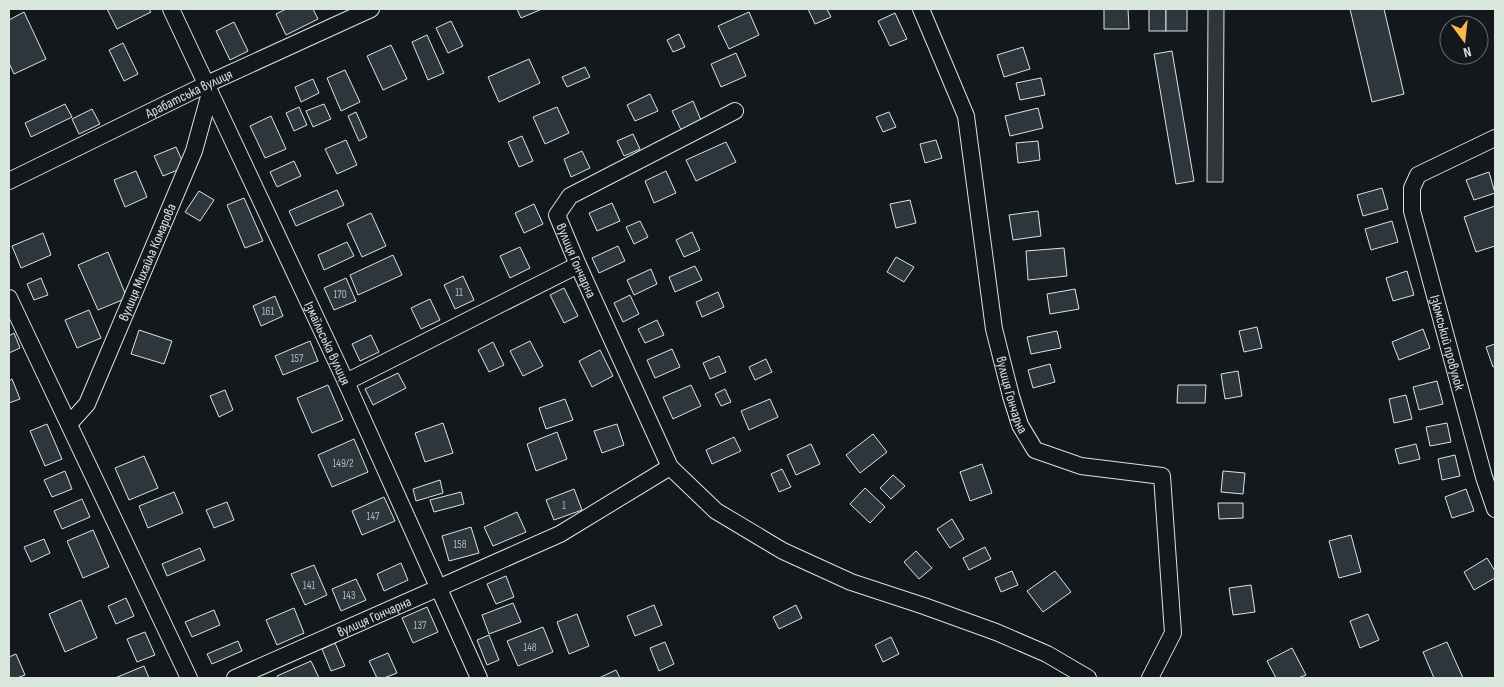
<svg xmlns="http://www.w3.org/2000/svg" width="1504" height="687" font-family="'Sofia Sans Condensed',sans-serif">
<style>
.building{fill:#2c363c;stroke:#d8e6dc}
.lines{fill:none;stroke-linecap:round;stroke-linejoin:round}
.street-casing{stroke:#d8e6dc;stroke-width:18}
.street{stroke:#14181c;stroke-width:16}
.labels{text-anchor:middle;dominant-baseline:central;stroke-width:4;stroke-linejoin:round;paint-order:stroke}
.number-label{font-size:11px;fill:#adbab4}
.street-label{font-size:14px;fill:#d8e6dc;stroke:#14181c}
</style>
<rect width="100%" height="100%" fill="#14181c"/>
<!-- building -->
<g class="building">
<polygon points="107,9 149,9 151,12 117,29"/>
<polygon points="286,9 313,9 318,19 286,35 276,14"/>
<polygon points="517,9 542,9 521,18"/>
<polygon points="808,9 827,9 831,17 815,24"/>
<polygon points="1104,9 1128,9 1129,29 1104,29"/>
<rect x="1149" y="9" width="17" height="22"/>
<rect x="1166" y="9" width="21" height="22"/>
<polygon points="1208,9 1224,9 1223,182 1207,182"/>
<polygon points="1350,9 1384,9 1404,94 1372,102"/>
<polygon points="24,12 46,59 14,74 9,63 9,20"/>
<polygon points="749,12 759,35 729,49 718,26"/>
<polygon points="895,13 907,39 890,46 878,21"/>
<polygon points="451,21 463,46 448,53 436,28"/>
<polygon points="234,22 248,51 230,60 216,31"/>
<polygon points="679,34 685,47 673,52 667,40"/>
<polygon points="427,35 444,73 428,80 412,42"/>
<polygon points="123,43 138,74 124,81 109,50"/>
<polygon points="391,45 407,79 383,90 367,56"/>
<polygon points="1023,47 1030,69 1004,77 997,55"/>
<polygon points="1172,51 1194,181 1176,184 1154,54"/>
<polygon points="736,53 746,76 721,87 711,64"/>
<polygon points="529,59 540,83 499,102 488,77"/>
<polygon points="585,67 590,77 567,87 562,77"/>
<polygon points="345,70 360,102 341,111 327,78"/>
<polygon points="1041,78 1045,95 1020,100 1016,83"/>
<polygon points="313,79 319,93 301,102 295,87"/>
<polygon points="650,94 658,111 635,121 627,105"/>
<polygon points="693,101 703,125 683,134 672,111"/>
<polygon points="65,104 72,117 31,137 25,123"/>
<polygon points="324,104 331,119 313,127 306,111"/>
<polygon points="299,107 307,125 294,131 286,113"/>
<polygon points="557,107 569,133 545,144 533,117"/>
<polygon points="1038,108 1043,128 1010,136 1005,116"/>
<polygon points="92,109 100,124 79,134 72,119"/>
<polygon points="356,112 367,137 359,141 348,116"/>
<polygon points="889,112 896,127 883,132 876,117"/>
<polygon points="271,116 286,149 265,158 250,126"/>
<polygon points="633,134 640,149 624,156 617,141"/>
<polygon points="522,136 533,161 519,167 508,142"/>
<polygon points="346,140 357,165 337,174 325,149"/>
<polygon points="936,140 942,158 925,163 920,144"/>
<polygon points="1038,141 1040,160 1018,163 1016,143"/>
<polygon points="726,142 736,162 696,181 686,160"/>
<polygon points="176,147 185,167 163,176 154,156"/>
<polygon points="582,151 590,168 571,177 564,159"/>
<polygon points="294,161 301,176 277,187 270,172"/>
<polygon points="136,171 147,197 125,207 114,180"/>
<polygon points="666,171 676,193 654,203 645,181"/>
<polygon points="1489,172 1495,193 1474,200 1466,180"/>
<polygon points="1382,188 1388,209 1363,216 1357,195"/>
<polygon points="337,190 344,205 296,226 289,211"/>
<polygon points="199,191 214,200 200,221 185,212"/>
<polygon points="244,198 263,241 245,248 227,205"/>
<polygon points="910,200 916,223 896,228 890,204"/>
<polygon points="612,203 620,221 597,231 589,213"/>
<polygon points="534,204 543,224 524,233 515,213"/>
<polygon points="1495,206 1495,246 1476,252 1464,217"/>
<polygon points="1038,211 1041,236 1013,240 1009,215"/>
<polygon points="371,213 386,246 362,257 347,224"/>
<polygon points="640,221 648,237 634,244 626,227"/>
<polygon points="1392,221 1398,242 1371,250 1365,229"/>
<polygon points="692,232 700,250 684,257 676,240"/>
<polygon points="43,233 51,255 21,268 12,246"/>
<polygon points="347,242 354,256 324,270 318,255"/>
<polygon points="618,246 625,261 599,273 592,258"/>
<polygon points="520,247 530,268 510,278 500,256"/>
<polygon points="1064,248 1067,276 1028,280 1026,251"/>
<polygon points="108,252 127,298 98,310 78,265"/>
<polygon points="393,255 402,275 358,295 350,275"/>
<polygon points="896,257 914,267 904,282 887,272"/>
<polygon points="695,266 702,280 675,292 669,277"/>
<polygon points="651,269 657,284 634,295 627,280"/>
<polygon points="1407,271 1414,295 1393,301 1386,278"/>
<polygon points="463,276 474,300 455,309 444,285"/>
<polygon points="41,278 48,295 34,300 27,284"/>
<polygon points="346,278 356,301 334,310 324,288"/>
<polygon points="564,288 578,316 564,323 550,295"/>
<polygon points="1075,289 1079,309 1050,314 1047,294"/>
<polygon points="718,292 724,307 702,317 696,302"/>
<polygon points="630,295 639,314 623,322 614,303"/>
<polygon points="275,296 283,316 261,326 253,306"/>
<polygon points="430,299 440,320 421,329 411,308"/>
<polygon points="89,310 101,338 77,348 65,320"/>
<polygon points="657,320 664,335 645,343 638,329"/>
<polygon points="1257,327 1262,348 1244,352 1239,331"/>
<polygon points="1423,329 1430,348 1399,360 1392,342"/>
<polygon points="139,330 172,341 164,364 131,354"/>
<polygon points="1057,331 1061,348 1031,354 1027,337"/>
<polygon points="14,333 20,348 9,353 9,336"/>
<polygon points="371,335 379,352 360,361 352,344"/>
<polygon points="310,341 318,361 283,375 275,356"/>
<polygon points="530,341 543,366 523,376 510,351"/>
<polygon points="493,342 504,365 489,372 478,350"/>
<polygon points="1495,344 1495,366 1493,367 1486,347"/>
<polygon points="672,349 680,367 655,378 647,360"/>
<polygon points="600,350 613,376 592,387 579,361"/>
<polygon points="719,356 726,372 710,379 703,363"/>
<polygon points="766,359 772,372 755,380 749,367"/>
<polygon points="1050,364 1055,382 1033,388 1028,370"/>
<polygon points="1238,371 1242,396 1225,399 1221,374"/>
<polygon points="398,373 406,388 373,405 365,389"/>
<polygon points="12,379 20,399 9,403 9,381"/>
<polygon points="1437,381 1443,404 1419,410 1413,387"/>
<polygon points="328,385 343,420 312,433 297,398"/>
<polygon points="691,385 701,406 673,419 663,397"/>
<polygon points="1178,385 1206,385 1205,403 1177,403"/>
<polygon points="725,389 731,402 721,406 715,394"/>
<polygon points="225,390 233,410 219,417 210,396"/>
<polygon points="1406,395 1412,419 1394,423 1389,399"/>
<polygon points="565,399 573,420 546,429 539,408"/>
<polygon points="770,399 778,417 749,430 741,411"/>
<polygon points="443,423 453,453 425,462 415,433"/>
<polygon points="1447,423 1451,442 1430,446 1426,427"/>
<polygon points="47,424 62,459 45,466 30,431"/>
<polygon points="617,424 624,445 602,453 594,431"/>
<polygon points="557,432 567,459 536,471 527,444"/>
<polygon points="873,434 887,452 860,473 846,455"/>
<polygon points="734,437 741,451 712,464 706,450"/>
<polygon points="354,439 368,472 332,487 318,455"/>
<polygon points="811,444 820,464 796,475 787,455"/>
<polygon points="1416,444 1420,459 1399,464 1395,449"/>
<polygon points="1455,455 1460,476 1442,480 1438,459"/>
<polygon points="144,456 158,488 129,500 115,468"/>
<polygon points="982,464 992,493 970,501 960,472"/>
<polygon points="782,469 791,487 779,492 771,474"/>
<polygon points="65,471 72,489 52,497 44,480"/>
<polygon points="1223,471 1245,473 1243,494 1221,492"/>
<polygon points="893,475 905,486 891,499 880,488"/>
<polygon points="440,480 443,493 416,501 413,489"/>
<polygon points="865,488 885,507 870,523 850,504"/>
<polygon points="574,489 582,510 554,520 546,500"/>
<polygon points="1466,489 1474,511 1452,518 1445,497"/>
<polygon points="174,492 183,513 148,528 139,506"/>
<polygon points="461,492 464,504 434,512 430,500"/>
<polygon points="384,497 395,521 362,535 352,511"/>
<polygon points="82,499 90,517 62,529 54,511"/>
<polygon points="227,502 234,520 214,528 206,510"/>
<polygon points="1218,503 1243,503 1243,518 1219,519"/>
<polygon points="517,512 526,532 493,546 484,527"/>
<polygon points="952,519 964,539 950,548 937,529"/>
<polygon points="471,527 479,553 449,561 442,536"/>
<polygon points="93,530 109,567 83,578 67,541"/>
<polygon points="1351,535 1361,572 1339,578 1329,541"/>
<polygon points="44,539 50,553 31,562 24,547"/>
<polygon points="985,547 991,559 969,570 963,558"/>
<polygon points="200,548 205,560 167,576 162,564"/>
<polygon points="916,551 932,568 919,579 904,562"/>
<polygon points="1487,558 1495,571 1495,578 1474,590 1464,572"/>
<polygon points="401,563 408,580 384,591 377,574"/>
<polygon points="314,565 327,595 305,605 291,574"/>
<polygon points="1012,571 1018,585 1001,592 995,578"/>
<polygon points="1055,571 1071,592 1043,612 1027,591"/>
<polygon points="506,576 514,597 496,604 487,584"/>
<polygon points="356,579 366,600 341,611 332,589"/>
<polygon points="1251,585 1255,612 1233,615 1229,588"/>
<polygon points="126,598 134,616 116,624 108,606"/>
<polygon points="81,600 97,638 65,652 49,614"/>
<polygon points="513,603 521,622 489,634 482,615"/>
<polygon points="654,605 662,625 635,636 627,616"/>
<polygon points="796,605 802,618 779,629 773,617"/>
<polygon points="427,607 438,632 413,643 402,618"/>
<polygon points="294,608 304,633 277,645 266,620"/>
<polygon points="214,610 220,625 192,637 185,622"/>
<polygon points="577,614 589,646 569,654 557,622"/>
<polygon points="1368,614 1379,640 1360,648 1350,621"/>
<polygon points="543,627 553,652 518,666 507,641"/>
<polygon points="145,632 155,655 137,662 127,639"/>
<polygon points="489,635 499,660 487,665 477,640"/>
<polygon points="891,637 899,654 883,662 875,645"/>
<polygon points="238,641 242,651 212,664 207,654"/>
<polygon points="665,642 674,664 659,671 650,648"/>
<polygon points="1447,642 1463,678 1434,678 1423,652"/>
<polygon points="335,643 345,666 331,671 322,649"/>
<polygon points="1292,648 1306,675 1298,678 1276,678 1267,661"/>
<polygon points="388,653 397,673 384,678 377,678 369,661"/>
<polygon points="16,654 25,675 17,678 9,678 9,657"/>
<polygon points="311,661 319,678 278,678 277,676"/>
<polygon points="144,666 149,678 115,678"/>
<polygon points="616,670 620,678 599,678"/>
</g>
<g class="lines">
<!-- street casing -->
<g class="street-casing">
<g id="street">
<path id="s1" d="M171,9L346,382L479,678"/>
<path id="s2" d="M921,9L966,116L994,329L1011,396L1020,425L1035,450L1081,466L1162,476L1173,633L1150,678"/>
<path id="s3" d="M735,111L570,196L557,215L578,265L670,467L716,511L783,551L851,582L924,606L996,632L1047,654L1088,678"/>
<path id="s4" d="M1495,138L1418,175L1412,188V211L1484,477L1495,509"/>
<path id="s5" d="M9,181L207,84L371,9"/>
<polyline points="9,298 189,678"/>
<polyline points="346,382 578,265"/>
<path id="s6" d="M69,424L87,404L194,151L210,93"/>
<path id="s7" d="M235,678L560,534L670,467"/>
</g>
</g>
<!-- street -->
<use href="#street" class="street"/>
</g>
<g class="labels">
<!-- number labels -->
<g class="number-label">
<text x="459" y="292">11</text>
<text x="340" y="294">170</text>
<text x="268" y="311">161</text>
<text x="297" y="358">157</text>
<text x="343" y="463">149/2</text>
<text x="564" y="505">1</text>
<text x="373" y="516">147</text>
<text x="460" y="544">158</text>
<text x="309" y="585">141</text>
<text x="349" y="595">143</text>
<text x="420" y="625">137</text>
<text x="530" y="647">148</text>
</g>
<!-- street labels -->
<g class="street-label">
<text stroke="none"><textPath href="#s5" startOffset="200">Арабатська вулиця</textPath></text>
<text stroke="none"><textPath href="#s3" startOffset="258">вулиця Гончарна</textPath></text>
<text stroke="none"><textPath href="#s6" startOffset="181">вулиця Михайла Комарова</textPath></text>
<text stroke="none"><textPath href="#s1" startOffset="369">Ізмаїльська вулиця</textPath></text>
<text stroke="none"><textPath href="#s4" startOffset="259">Ізюмський провулок</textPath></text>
<text stroke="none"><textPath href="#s2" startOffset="399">вулиця Гончарна</textPath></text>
<text stroke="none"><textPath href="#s7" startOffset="152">вулиця Гончарна</textPath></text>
</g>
</g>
<!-- border -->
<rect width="1504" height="687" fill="none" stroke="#d8e6dc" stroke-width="20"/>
<!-- north arrow -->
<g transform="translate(1464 40) rotate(165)"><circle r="24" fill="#14181c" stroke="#626a69"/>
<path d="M0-4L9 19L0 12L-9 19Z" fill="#ffb74d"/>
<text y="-8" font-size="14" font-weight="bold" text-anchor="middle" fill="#d8e6dc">N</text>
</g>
</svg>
